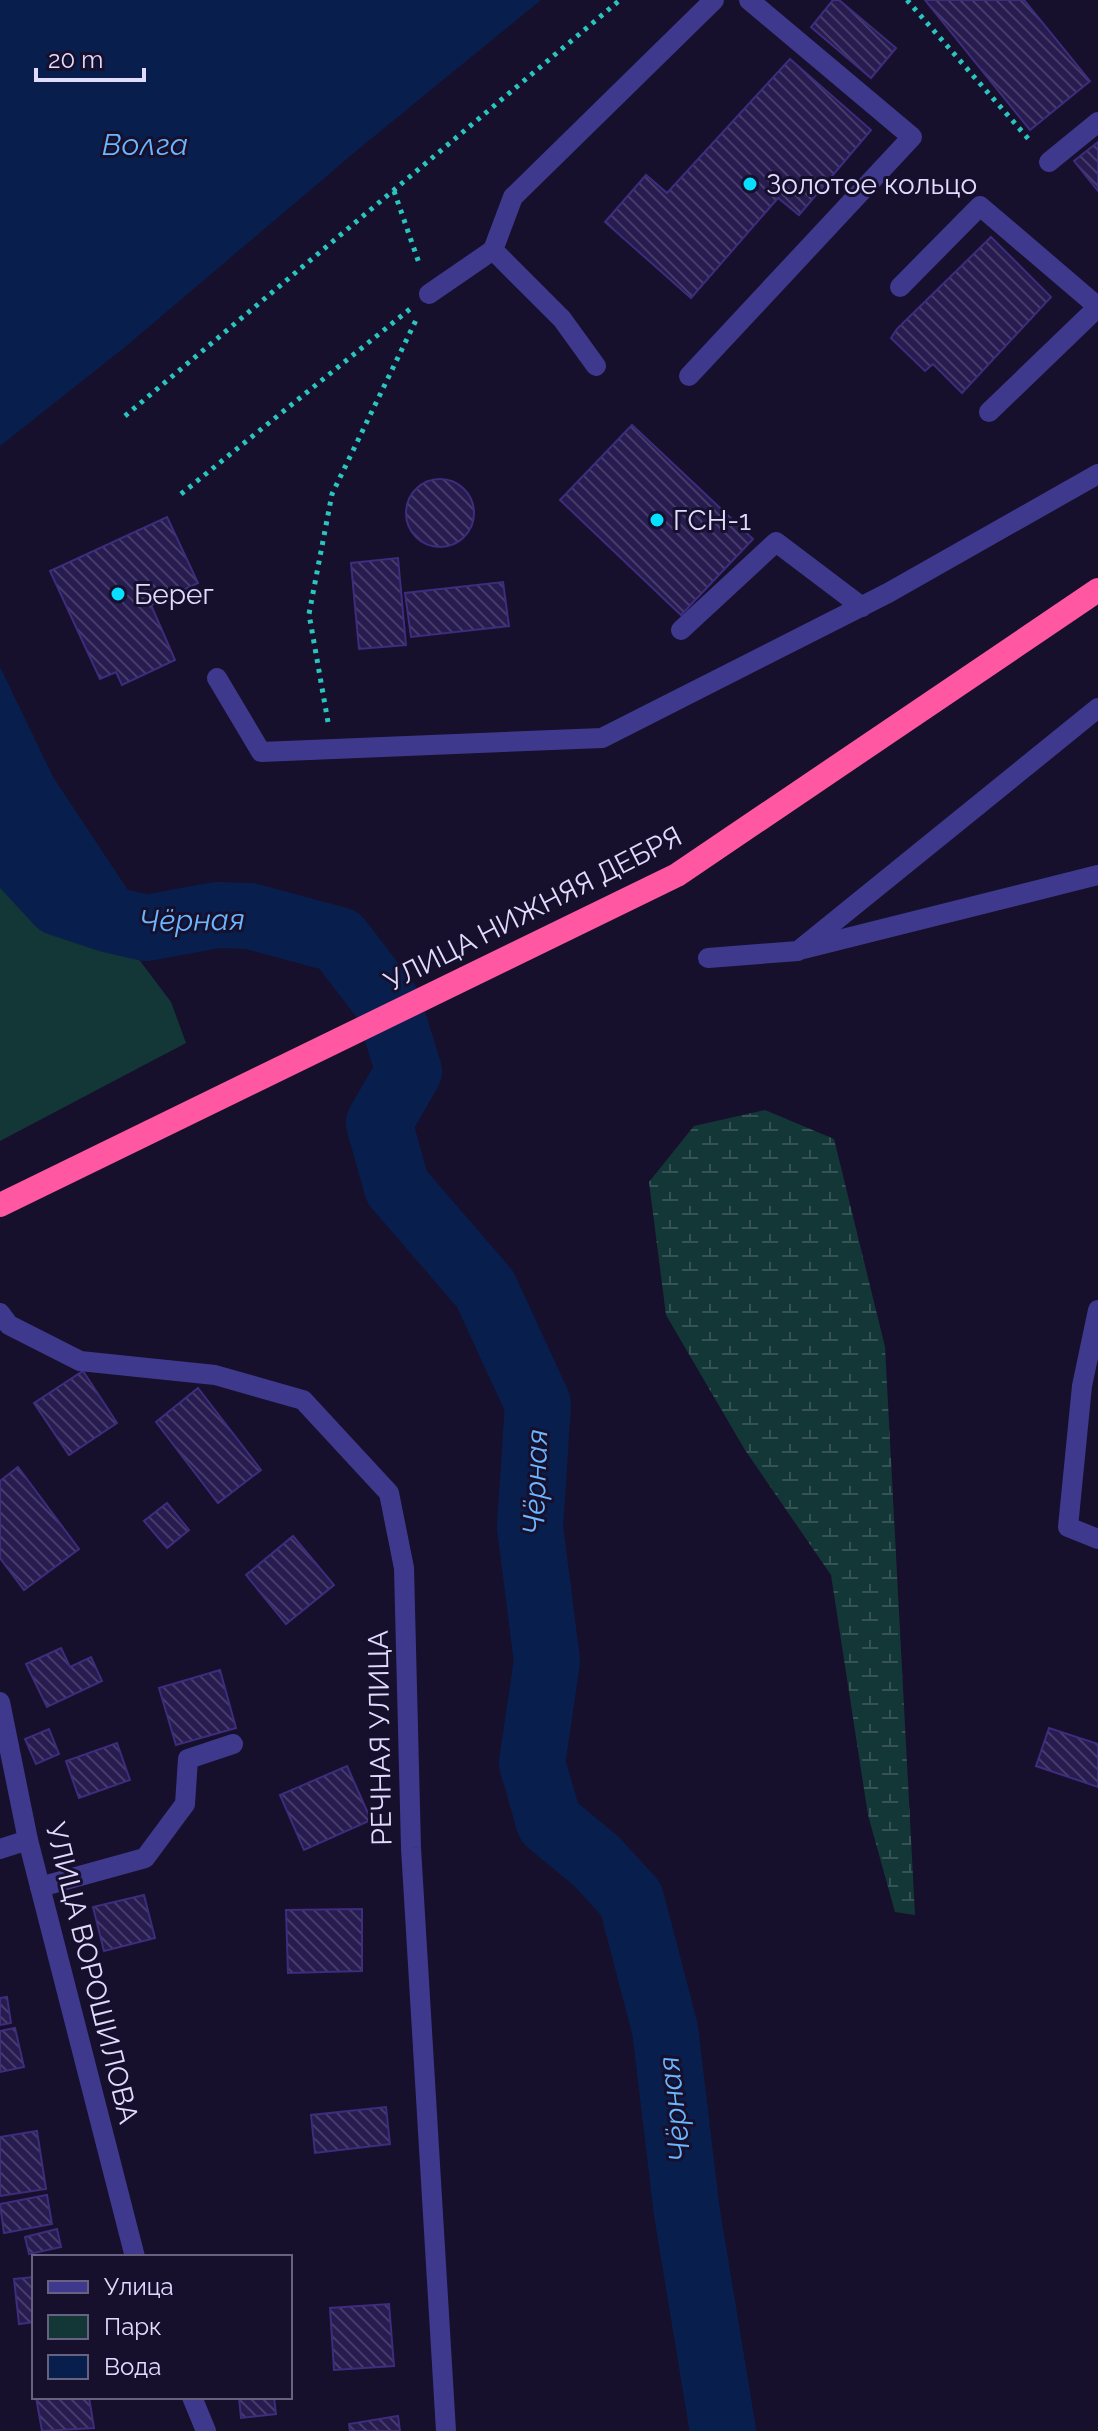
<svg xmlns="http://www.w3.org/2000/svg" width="1098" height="2431" font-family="Raleway,sans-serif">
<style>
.green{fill:#133737}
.wetland{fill:url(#wetland-marsh)}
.water{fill:#081f4e}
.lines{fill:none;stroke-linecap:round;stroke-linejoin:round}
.river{stroke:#081f4e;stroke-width:66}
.building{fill:url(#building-back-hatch);stroke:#3e2c7c;stroke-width:2}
.path{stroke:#2bc5c0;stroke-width:5;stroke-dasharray:4 6;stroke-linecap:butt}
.minor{stroke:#3f398e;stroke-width:20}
.highway{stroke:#ff57a2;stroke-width:24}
.poi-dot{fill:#08dfff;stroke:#16102d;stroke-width:3}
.labels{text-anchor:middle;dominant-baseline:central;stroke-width:6;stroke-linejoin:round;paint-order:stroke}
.poi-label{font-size:28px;fill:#e1dcff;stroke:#16102d;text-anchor:start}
.street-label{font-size:28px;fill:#e1dcff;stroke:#16102d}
.water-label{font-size:30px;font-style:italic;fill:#6ab6ff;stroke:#16102d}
</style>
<defs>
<pattern id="wetland-marsh" width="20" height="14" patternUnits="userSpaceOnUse" patternTransform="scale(2)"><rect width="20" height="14" fill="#133737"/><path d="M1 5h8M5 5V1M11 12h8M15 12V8" fill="none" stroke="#355355"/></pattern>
<pattern id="building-back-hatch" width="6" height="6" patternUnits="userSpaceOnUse" patternTransform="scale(2)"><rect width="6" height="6" fill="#271b4f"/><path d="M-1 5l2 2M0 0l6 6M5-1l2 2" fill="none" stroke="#463c69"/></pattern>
</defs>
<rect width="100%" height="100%" fill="#16102d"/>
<!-- green -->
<polygon class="green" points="0,867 44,906 81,930 128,945 171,1002 186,1043 0,1141"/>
<!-- wetland -->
<polygon class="wetland" points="765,1110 834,1139 885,1347 915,1915 895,1912 868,1815 831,1575 745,1450 666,1315 649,1182 694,1126"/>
<!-- water -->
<g class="water">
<polygon points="0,0 541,0 361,147 125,347 0,446"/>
<polygon points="0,667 53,777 137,904 146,928 128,945 81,930 44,906 0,867"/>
</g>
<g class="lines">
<!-- river -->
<polyline class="river" points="0,831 19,860 59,903 107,919 146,928 217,915 250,916 339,940 388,1004 409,1071 379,1123 397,1187 485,1289 538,1404 530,1527 547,1661 532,1763 549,1822 596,1861 631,1899 665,2029 687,2213 723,2431"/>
</g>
<!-- building -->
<g class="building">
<polygon points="833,0 839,0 896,48 871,78 811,27"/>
<polygon points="925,0 1024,0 1090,81 1030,130"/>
<polygon points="790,59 871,130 799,215 778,198 691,298 605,222 646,175 667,193"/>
<polygon points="1098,142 1098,191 1074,161"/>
<polygon points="991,237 1051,297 962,393 933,364 925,371 891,338 897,329"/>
<polygon points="632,425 753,539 681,615 560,500"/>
<circle cx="440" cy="513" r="34"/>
<polygon points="167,517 198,583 151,605 175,660 122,685 116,672 100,679 50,571"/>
<polygon points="398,558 406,645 359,649 351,563"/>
<polygon points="503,582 509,626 411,637 405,593"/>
<polygon points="83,1371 117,1423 69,1455 34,1403"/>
<polygon points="198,1388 261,1470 218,1503 156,1422"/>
<polygon points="18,1467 79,1549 24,1590 0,1558 0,1481"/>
<polygon points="167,1503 189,1530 167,1548 144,1521"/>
<polygon points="293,1536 334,1585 286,1624 246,1575"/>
<polygon points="61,1648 70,1667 91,1657 102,1681 47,1707 26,1664"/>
<polygon points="220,1670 236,1728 176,1745 159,1688"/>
<polygon points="1049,1728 1098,1744 1098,1787 1036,1766"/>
<polygon points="49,1729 59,1754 36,1764 25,1739"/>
<polygon points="117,1743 130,1780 79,1798 66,1761"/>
<polygon points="347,1766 371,1820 304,1850 280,1795"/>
<polygon points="144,1895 155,1938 104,1951 93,1907"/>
<polygon points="362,1909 362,1971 288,1973 286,1910"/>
<polygon points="7,1997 11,2023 0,2025 0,1998"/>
<polygon points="15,2028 24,2067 0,2072 0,2031"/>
<polygon points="386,2107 390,2144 315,2153 311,2115"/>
<polygon points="37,2131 46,2189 0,2196 0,2137"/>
<polygon points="47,2195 52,2224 4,2233 0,2204"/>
<polygon points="57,2229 61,2247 29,2254 25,2237"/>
<polygon points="34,2277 34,2322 19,2324 14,2279"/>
<polygon points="389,2304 394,2366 334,2370 330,2308"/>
<polygon points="36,2397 89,2397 94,2428 42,2431"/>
<polygon points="239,2397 274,2397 276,2414 241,2418"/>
<polygon points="398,2416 400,2431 350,2431 349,2424"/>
</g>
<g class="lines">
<!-- path -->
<g class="path">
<polyline points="907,0 1032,143"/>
<polyline points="394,191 420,266"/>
<polyline points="125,416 620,0"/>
<polyline points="181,494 410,309"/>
<polyline points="328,722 309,614 332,494 418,316"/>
</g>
<!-- minor -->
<g class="minor">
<polyline points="1049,162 1098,122"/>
<polyline points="900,287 980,206 1097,306"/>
<polyline points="429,294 493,250"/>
<polyline points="596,366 562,319 493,250 513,197 714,0"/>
<polyline points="689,376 912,137 749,0"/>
<polyline points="989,412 1098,307"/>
<polyline points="681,630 776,542 862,607"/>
<polyline points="217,678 261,752 602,738 888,593 1098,474"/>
<polyline points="803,949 1098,875"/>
<polyline points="708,958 798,951 1098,708"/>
<polyline points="1098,1310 1082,1386 1068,1527 1098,1539"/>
<polyline points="0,1313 9,1325 80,1361 215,1375 303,1400 389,1493 404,1568 411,1848 446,2431"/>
<polyline points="0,1702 28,1840 135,2257"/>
<polyline points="0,1849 28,1840"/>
<polyline points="40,1887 145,1858 185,1804 188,1759 233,1744"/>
<polyline points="192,2397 206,2431"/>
</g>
<!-- highway -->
<polyline class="highway" points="0,1205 677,875 1098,590"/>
</g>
<!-- markers -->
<g class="poi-dot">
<circle cx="750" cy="184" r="8"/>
<circle cx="657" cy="520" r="8"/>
<circle cx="118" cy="594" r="8"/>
</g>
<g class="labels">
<!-- poi labels -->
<g class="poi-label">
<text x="766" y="184">Золотое кольцо</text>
<text x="673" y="520">ГСН-1</text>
<text x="134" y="594">Берег</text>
</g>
<!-- street labels -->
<g class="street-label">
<text transform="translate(533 909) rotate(-27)">УЛИЦА НИЖНЯЯ ДЕБРЯ</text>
<text transform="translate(380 1738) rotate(-91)">РЕЧНАЯ УЛИЦА</text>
<text transform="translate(92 1973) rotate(76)">УЛИЦА ВОРОШИЛОВА</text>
</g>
<!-- water labels -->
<g class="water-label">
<text x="145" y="144">Волга</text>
<text transform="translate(192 920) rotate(-1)">Чёрная</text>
<text transform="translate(535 1482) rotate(-88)">Чёрная</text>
<text transform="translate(674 2109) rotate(-97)">Чёрная</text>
</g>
</g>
<!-- legend -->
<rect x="32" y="2255" width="260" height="144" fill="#16102d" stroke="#676281" stroke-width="2"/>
<rect x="48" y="2281" width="40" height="12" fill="#3f398e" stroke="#676281" stroke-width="2"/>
<text x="104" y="2295" font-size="24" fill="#e1dcff">Улица</text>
<rect x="48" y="2315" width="40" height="24" fill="#133737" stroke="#676281" stroke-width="2"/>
<text x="104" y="2335" font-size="24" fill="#e1dcff">Парк</text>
<rect x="48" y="2355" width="40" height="24" fill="#081f4e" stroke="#676281" stroke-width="2"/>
<text x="104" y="2375" font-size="24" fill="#e1dcff">Вода</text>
<!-- scale -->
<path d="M36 68v12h108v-12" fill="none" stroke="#e1dcff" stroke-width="4"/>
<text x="48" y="68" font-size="24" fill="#e1dcff" stroke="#16102d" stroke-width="6" paint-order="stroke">20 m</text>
</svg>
